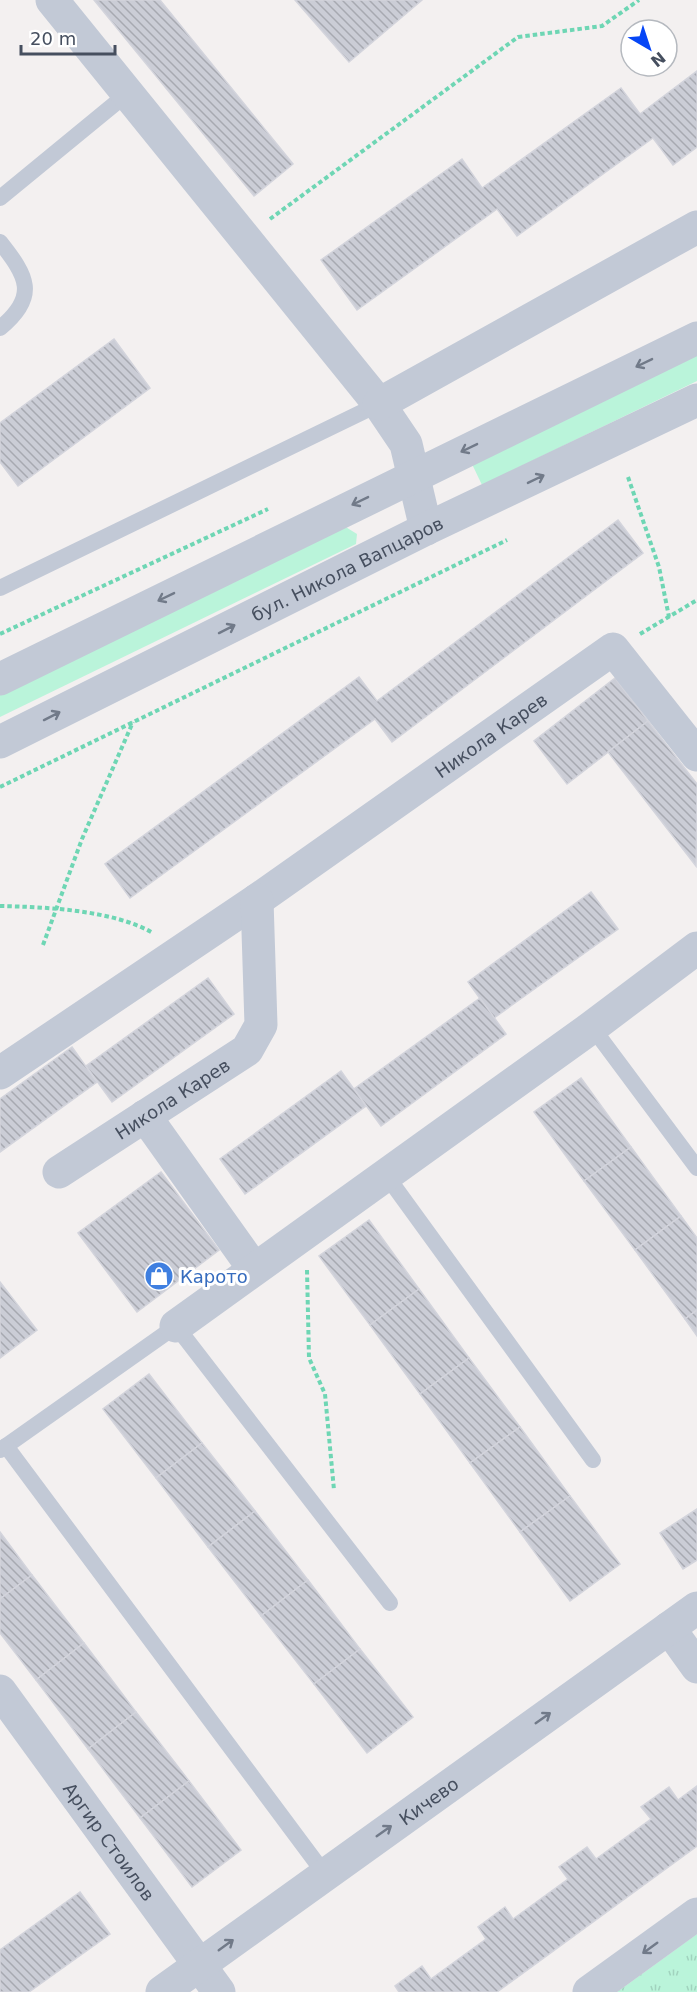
<svg xmlns="http://www.w3.org/2000/svg" width="697" height="1992" font-family="'DejaVu Sans',sans-serif">
<style>
.green{fill:#baf4da}
.park{fill:url(#park-tufts)}
.building{fill:url(#building-back-hatch);stroke:#d3d4dc;stroke-width:1.5}
.lines{fill:none;stroke-linecap:round;stroke-linejoin:round}
.path{stroke:#6ed6b4;stroke-width:4;stroke-dasharray:4.5 3;stroke-linecap:butt}
.service{stroke:#c2c9d6;stroke-width:16}
.minor{stroke:#c2c9d6;stroke-width:33}
.tertiary{stroke:#c2c9d6;stroke-width:33}
.oneway{stroke:#717a89}
.labels{text-anchor:middle;dominant-baseline:central;stroke-width:6;stroke-linejoin:round;paint-order:stroke}
.street-label{font-size:18px;fill:#464f5f;stroke:#fff}
.shop-label{font-size:18px;fill:#366cbe;stroke:#fff;text-anchor:start}
</style>
<defs>
<pattern id="park-tufts" width="24" height="20" patternUnits="userSpaceOnUse" patternTransform="scale(1.5)"><rect width="24" height="20" fill="#baf4da"/><path d="M3 7l-1-3M5 7V3M7 7l1-3M15 17l-1-3M17 17v-4M19 17l1-3" fill="none" stroke="#a1d3be"/></pattern>
<pattern id="building-back-hatch" width="6" height="6" patternUnits="userSpaceOnUse" patternTransform="scale(1.5)"><rect width="6" height="6" fill="#cbcdd6"/><path d="M-1 5l2 2M0 0l6 6M5-1l2 2" fill="none" stroke="#a7a9b1"/></pattern>
</defs>
<rect width="100%" height="100%" fill="#f3f0f0"/>
<!-- green -->
<g class="green">
<polygon points="697,354 697,381 482,485 471,462"/>
<polygon points="344,526 357,534 356,544 0,717 0,692"/>
</g>
<!-- park -->
<polygon class="park" points="697,1934 697,1992 617,1992"/>
<!-- building -->
<g class="building">
<polygon points="94,0 160,0 293,164 254,196"/>
<polygon points="295,0 422,0 349,62"/>
<polygon points="697,71 697,147 673,165 653,138 517,236 497,209 357,310 321,260 462,159 482,188 621,88 640,114"/>
<polygon points="114,339 150,388 18,486 0,462 0,423"/>
<polygon points="618,520 643,553 392,742 375,719 130,898 105,864 359,677 377,701"/>
<polygon points="615,678 648,721 567,784 534,741"/>
<polygon points="648,721 697,784 696,866 608,752"/>
<polygon points="591,892 618,929 494,1018 468,982"/>
<polygon points="208,978 234,1014 112,1102 86,1066"/>
<polygon points="480,998 506,1034 381,1126 354,1089"/>
<polygon points="72,1047 97,1082 0,1152 0,1099"/>
<polygon points="341,1071 366,1106 245,1194 220,1159"/>
<polygon points="581,1078 631,1147 584,1181 534,1112"/>
<polygon points="631,1147 681,1216 635,1250 584,1181"/>
<polygon points="161,1172 219,1250 137,1312 78,1233"/>
<polygon points="681,1216 697,1238 697,1310 685,1319 635,1250"/>
<polygon points="369,1220 419,1289 370,1325 319,1256"/>
<polygon points="0,1282 37,1330 0,1358"/>
<polygon points="419,1289 469,1358 420,1394 370,1325"/>
<polygon points="697,1310 697,1336 685,1319"/>
<polygon points="469,1358 520,1427 470,1463 420,1394"/>
<polygon points="149,1374 202,1443 156,1478 103,1409"/>
<polygon points="520,1427 570,1496 520,1532 470,1463"/>
<polygon points="202,1443 255,1511 208,1547 156,1478"/>
<polygon points="570,1496 620,1564 570,1601 520,1532"/>
<polygon points="697,1509 697,1560 683,1569 660,1533"/>
<polygon points="255,1511 308,1580 261,1616 208,1547"/>
<polygon points="0,1532 32,1575 0,1599"/>
<polygon points="32,1575 84,1643 36,1680 0,1633 0,1599"/>
<polygon points="308,1580 360,1649 314,1684 261,1616"/>
<polygon points="84,1643 136,1712 88,1749 36,1680"/>
<polygon points="360,1649 413,1717 367,1753 314,1684"/>
<polygon points="136,1712 189,1781 140,1818 88,1749"/>
<polygon points="189,1781 241,1850 192,1887 140,1818"/>
<polygon points="697,1786 697,1846 497,1992 399,1992 395,1986 422,1966 431,1979 486,1939 478,1927 505,1907 513,1919 568,1879 559,1867 587,1847 596,1859 651,1819 641,1807 669,1787 678,1800"/>
<polygon points="80,1892 110,1934 29,1992 0,1992 0,1950"/>
</g>
<g class="lines">
<!-- path -->
<g class="path">
<polyline points="270,219 518,37 602,26 639,0"/>
<polyline points="628,477 659,567 669,617"/>
<polyline points="0,634 268,509"/>
<polyline points="640,634 697,600"/>
<polyline points="0,787 507,540"/>
<path d="M0,906C46,907 113,910 153,933"/>
<polyline points="43,945 82,839 133,722"/>
<polyline points="307,1270 309,1358 325,1394 334,1490"/>
</g>
<!-- service -->
<g class="service">
<polyline points="0,198 128,93"/>
<path d="M0,242C27,276 39,296 0,328"/>
<polyline points="0,588 379,404"/>
<polyline points="592,1027 697,1168"/>
<polyline points="386,1175 593,1460"/>
<polyline points="6,1446 176,1326 390,1603"/>
<polyline points="0,1450 6,1446 324,1873"/>
</g>
<!-- minor -->
<g class="minor">
<polyline points="52,0 379,404 406,444 426,529"/>
<polyline points="379,404 697,227"/>
<path id="s1" d="M0,1073L257,900L613,649L697,755"/>
<polyline points="145,1116 254,1269"/>
<path id="s2" d="M59,1172L247,1050L261,1025L257,900"/>
<polyline points="176,1326 592,1027 697,948"/>
<polyline points="669,1628 697,1667"/>
<path id="s3" d="M0,1691L219,1992"/>
<path id="s4" d="M162,1992L697,1608"/>
<polyline points="589,1992 697,1914"/>
</g>
<!-- tertiary -->
<g class="tertiary">
<polyline points="0,679 697,338"/>
<path id="s5" d="M0,742L426,529L697,400"/>
</g>
</g>
<!-- one-way arrows -->
<defs><path id="oneway-shaft" d="M-6 0H5M1.5-3L5.5 0L1.5 3" fill="none" stroke-width="1.6" stroke-linecap="round" stroke-linejoin="round" transform="scale(1.5)"/></defs>
<g class="oneway">
<use href="#oneway-shaft" transform="translate(644 363) rotate(154)"/>
<use href="#oneway-shaft" transform="translate(469 448) rotate(154)"/>
<use href="#oneway-shaft" transform="translate(536 479) rotate(-26)"/>
<use href="#oneway-shaft" transform="translate(360 501) rotate(154)"/>
<use href="#oneway-shaft" transform="translate(166 597) rotate(154)"/>
<use href="#oneway-shaft" transform="translate(227 629) rotate(-27)"/>
<use href="#oneway-shaft" transform="translate(52 716) rotate(-27)"/>
<use href="#oneway-shaft" transform="translate(543 1718) rotate(-35)"/>
<use href="#oneway-shaft" transform="translate(384 1831) rotate(-35)"/>
<use href="#oneway-shaft" transform="translate(226 1945) rotate(-36)"/>
<use href="#oneway-shaft" transform="translate(650 1948) rotate(144)"/>
</g>
<!-- icons -->
<defs>
<g id="shop-disc" transform="scale(1.5)"><circle r="9.5" fill="#3f7fe0" stroke="#fff"/><path d="M-5-2.5h2.3a2.7 3.5 0 0 1 5.4 0H5L5.5 6h-11ZM-1.5-2.5h3a1.5 2.3 0 0 0-3 0Z" fill="#fff"/></g>
</defs>
<g fill-rule="evenodd">
<use href="#shop-disc" x="159" y="1276"/>
</g>
<g class="labels">
<!-- street labels -->
<g class="street-label">
<text stroke="none"><textPath href="#s5" startOffset="388">бул. Никола Вапцаров</textPath></text>
<text stroke="none"><textPath href="#s1" startOffset="596">Никола Карев</textPath></text>
<text stroke="none"><textPath href="#s2" startOffset="135">Никола Карев</textPath></text>
<text stroke="none"><textPath href="#s4" startOffset="328">Кичево</textPath></text>
<text stroke="none"><textPath href="#s3" startOffset="186">Аргир Стоилов</textPath></text>
</g>
<!-- shop labels -->
<g class="shop-label">
<text x="180" y="1276">Карото</text>
</g>
</g>
<!-- north arrow -->
<g transform="translate(649 48) rotate(141)"><circle r="28" fill="#ffffff" stroke="#b5b9bf" stroke-width="1.5"/>
<path d="M0-4.5L10 22L0 15L-10 22Z" fill="#0646f6"/>
<text y="-9" font-size="16" font-weight="bold" text-anchor="middle" fill="#464f5f">N</text>
</g>
<!-- scale -->
<path d="M21 45v9h94v-9" fill="none" stroke="#464f5f" stroke-width="3"/>
<text x="30" y="45" font-size="18" fill="#464f5f" stroke="#ffffff" stroke-width="4.5" paint-order="stroke">20 m</text>
</svg>
